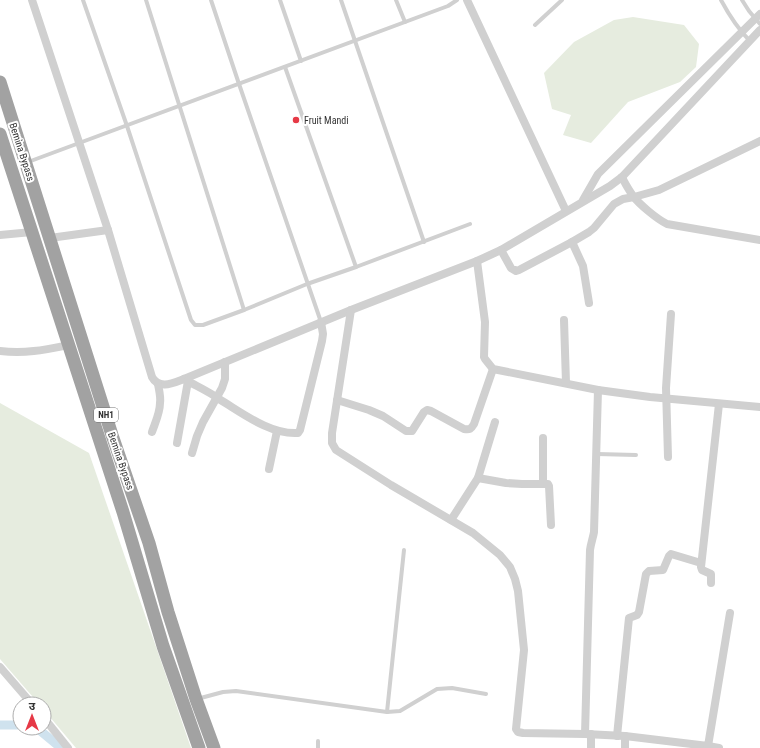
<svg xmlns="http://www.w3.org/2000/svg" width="760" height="748" font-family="'Roboto Condensed','Noto Sans Devanagari',sans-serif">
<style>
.green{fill:#e6ecdf}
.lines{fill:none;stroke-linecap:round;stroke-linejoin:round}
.canal{stroke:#cfe2ee;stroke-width:9}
.service{stroke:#d0d0d0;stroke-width:4}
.minor{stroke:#d0d0d0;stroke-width:8}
.trunk{stroke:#a2a2a2;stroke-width:13}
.poi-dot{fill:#e63946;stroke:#fff;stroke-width:1.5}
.labels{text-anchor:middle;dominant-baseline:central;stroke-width:4;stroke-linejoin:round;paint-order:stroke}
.shield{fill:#fff;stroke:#707070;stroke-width:1}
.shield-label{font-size:9px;font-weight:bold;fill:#333}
.poi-label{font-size:10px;fill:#333;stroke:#fff;text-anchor:start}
.street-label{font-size:10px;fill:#333;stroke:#fff}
</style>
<rect width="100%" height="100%" fill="#fff"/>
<!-- green -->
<g class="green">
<polygon points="633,17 684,25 699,44 696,67 680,82 628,102 591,143 563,135 571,115 552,109 544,73 574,42 614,20"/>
<polygon points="0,403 89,453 191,748 76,748 44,710 44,704 39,704 0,659"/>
</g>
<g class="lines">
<!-- canal -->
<g class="canal">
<polyline points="0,725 20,725"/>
<polyline points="37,728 61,748"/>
</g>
<!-- service -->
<g class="service">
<polyline points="83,0 127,126 191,320 195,325 203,325 244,310 307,284 356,267 470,224"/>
<polyline points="146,0 244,310"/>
<polyline points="211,0 239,84 321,322"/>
<polyline points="280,0 301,61"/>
<polyline points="341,0 424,242"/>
<polyline points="396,0 405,22"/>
<path d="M721,0C729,15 738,29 750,41"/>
<polyline points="742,0 749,11 760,24"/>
<polyline points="535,25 562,0"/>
<polyline points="285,67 356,267"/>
<polyline points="28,162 448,6 457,0"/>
<polyline points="597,454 636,455"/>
<polyline points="197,699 223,692 236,691 387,712 400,711 437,689 452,688 486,694"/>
<polyline points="387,712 404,550"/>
<polyline points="318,741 318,748"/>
</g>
<!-- minor -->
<g class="minor">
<path d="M32,0L108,230L152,377C159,390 173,383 184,379L351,310L477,261L501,250L581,203L610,186L622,177L760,30"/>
<polyline points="467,0 566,211"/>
<path d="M622,177C625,184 629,190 633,196C640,205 657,219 667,224L760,240"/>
<polyline points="583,200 598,174 760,14"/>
<polyline points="0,235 32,232"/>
<polyline points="50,238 108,230"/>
<polyline points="572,242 583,266 589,303"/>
<polyline points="501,250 511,268 516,271 519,270 572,242 589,232 594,228 614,204 623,199 634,197 659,190 760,141"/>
<polyline points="477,261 485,322 484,357 485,359 493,369 598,390 650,397 760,407"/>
<polyline points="351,310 332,433 332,443 336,450 391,485 473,533 500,555 510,567 515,579 518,591 524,650 516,729 518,732 523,733 585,734 625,736 708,746 730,613"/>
<polyline points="564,320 566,383"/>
<path d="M0,351C25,354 44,350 69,345"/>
<path d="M184,379C196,386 208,391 219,399C241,412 270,435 298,433L300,430L322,341L323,334L321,322"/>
<path d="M337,400L369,410L383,416L406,431H412L424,412L427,410L431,411L464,429C470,430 471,429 474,424L493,369"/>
<path d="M152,432C155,423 160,413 160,403C161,397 159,390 158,384"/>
<polyline points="177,443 188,381"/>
<polyline points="192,453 197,436 203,422 222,388 225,379 225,362"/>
<polyline points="668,457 666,388 671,314"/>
<polyline points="269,469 277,431"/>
<polyline points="478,478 506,483 522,484 548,484 549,486 551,525"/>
<polyline points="543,484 543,438"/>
<polyline points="451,520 478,478 495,422"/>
<polyline points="711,583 711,574 702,570 701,567 719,404"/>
<polyline points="0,667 32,704"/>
<polyline points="44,718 68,748"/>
<path d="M585,734L590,550C591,543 593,538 594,532L598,390"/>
<polyline points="617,736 629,618 637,615 639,612 646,574 649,571 663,570 669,556 671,554 701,563"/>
<polyline points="708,746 719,748"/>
<polyline points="591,748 591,734"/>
<polyline points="625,748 625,736"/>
</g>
<!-- trunk -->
<g class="trunk">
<polyline points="0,82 112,435 149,543 168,612 196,699 214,748"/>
<polyline points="0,134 123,512 163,646 199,748"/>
</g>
</g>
<!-- markers -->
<circle class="poi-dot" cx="296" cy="120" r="4"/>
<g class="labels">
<!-- shield labels -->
<rect class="shield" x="94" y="408" width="24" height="14" rx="3"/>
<g class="shield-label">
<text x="106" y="415">NH1</text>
</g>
<!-- poi labels -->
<g class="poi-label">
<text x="304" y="120">Fruit Mandi</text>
</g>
<!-- street labels -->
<g class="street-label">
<text transform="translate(22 152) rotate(72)">Bemina Bypass</text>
<text transform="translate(121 461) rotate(71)">Bemina Bypass</text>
</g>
</g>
<!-- north arrow -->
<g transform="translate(32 716)"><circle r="19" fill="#ffffff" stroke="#adadad"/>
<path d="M0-3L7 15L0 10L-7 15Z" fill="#e63946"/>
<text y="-6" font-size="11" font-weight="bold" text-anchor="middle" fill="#333333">उ</text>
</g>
</svg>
